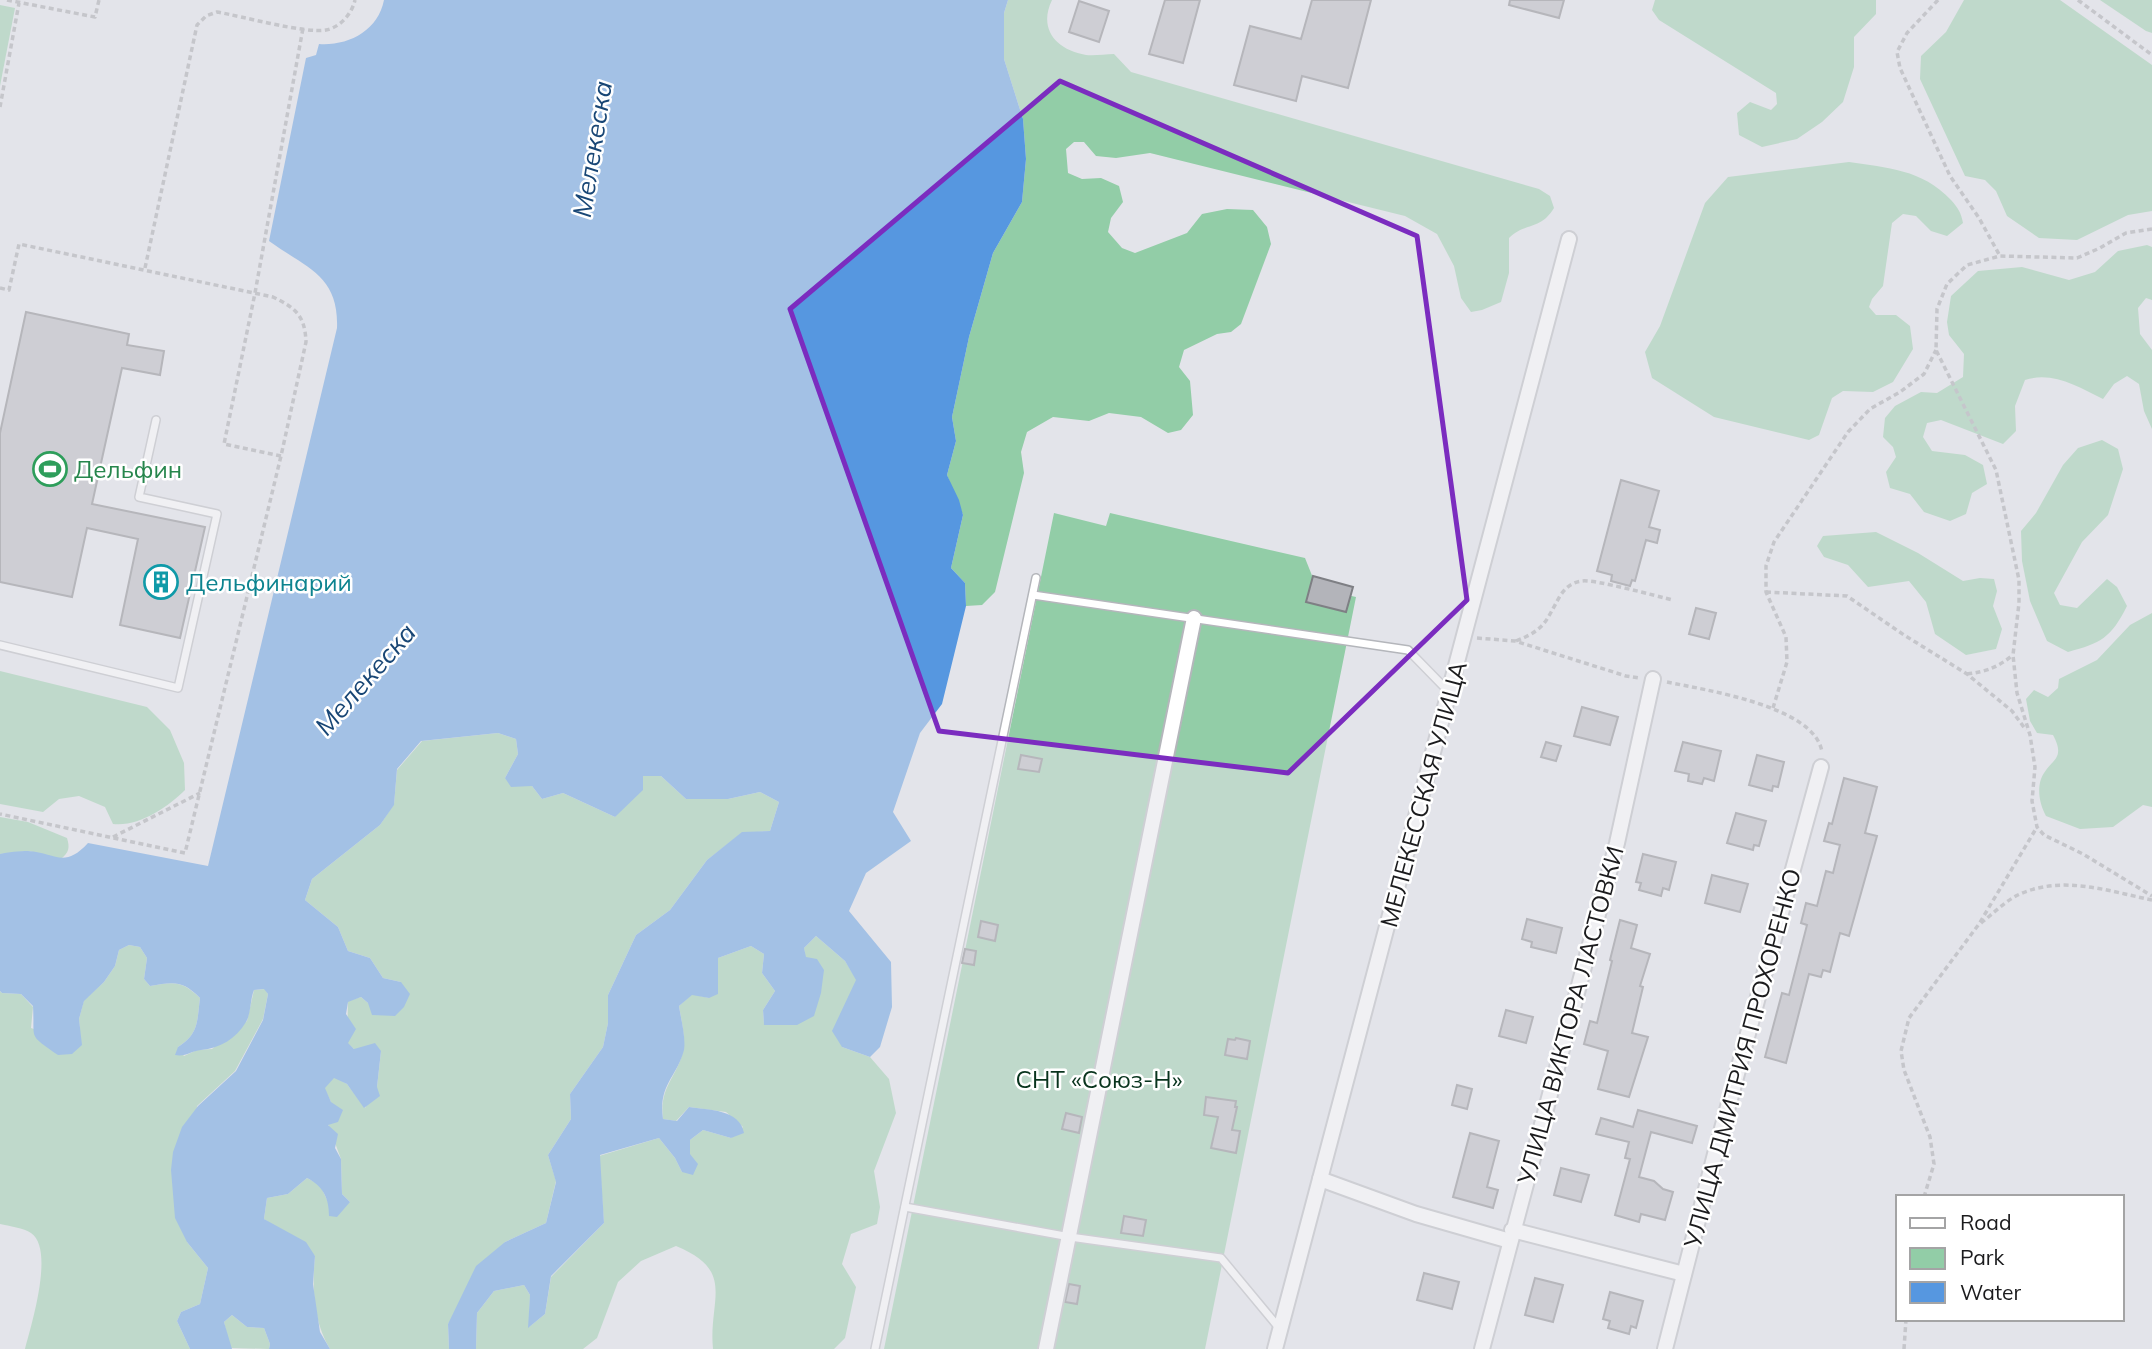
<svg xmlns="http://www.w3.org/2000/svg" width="2152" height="1349" font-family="Mulish,sans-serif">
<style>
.green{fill:#92cda7}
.water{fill:#5697e0}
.building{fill:#b3b4ba;stroke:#7e7f84;stroke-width:2}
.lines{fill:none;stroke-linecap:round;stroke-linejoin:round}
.service-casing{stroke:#b4b6bb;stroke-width:10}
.minor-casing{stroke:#b4b6bb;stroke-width:18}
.path{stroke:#a1a2a6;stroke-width:3.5;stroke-dasharray:5 3.5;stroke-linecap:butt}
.service{stroke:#fff;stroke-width:7}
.minor{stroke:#fff;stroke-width:14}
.marked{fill:none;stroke:#7b2cbf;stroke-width:5;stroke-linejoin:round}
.labels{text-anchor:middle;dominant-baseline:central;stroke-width:5;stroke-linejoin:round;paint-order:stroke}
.leisure-label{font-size:24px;fill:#27864d;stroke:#fff;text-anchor:start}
.culture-label{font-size:24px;fill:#0d838f;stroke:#fff;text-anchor:start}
.street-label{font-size:24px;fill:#1b1b1d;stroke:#fff}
.park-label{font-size:24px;fill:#08341d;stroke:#fff}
.water-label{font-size:26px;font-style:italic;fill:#184675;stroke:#fff}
</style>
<rect width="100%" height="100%" fill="#e3e4ea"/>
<!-- green -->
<g class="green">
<path d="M1008,0H1052C1038,29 1056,50 1086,55C1095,56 1105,54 1114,54L1131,72L1539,189L1550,196L1554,208C1540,231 1525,222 1509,238V273L1501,302L1482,310L1471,312L1461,298L1454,266L1437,234L1405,216L1150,153L1116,158L1096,156L1084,142H1074L1066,149L1068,173L1082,179L1101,178L1119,186L1123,202L1111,218L1108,232L1122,248L1135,253L1187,233L1202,214L1227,209L1253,210L1267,227L1271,244L1241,324L1231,332L1217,334L1184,350L1179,367L1190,381L1193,415L1181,430L1168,433L1141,417L1109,413L1089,421L1053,417L1027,432L1021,452L1024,473L995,592L982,605L966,606L965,583L951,568L963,515L947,475L956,441L952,417L969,337L993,253L1022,202L1026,159L1023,119L1004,59V13Z"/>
<polygon points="1655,0 1876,0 1876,14 1854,37 1854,67 1843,102 1822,122 1797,139 1762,147 1739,135 1737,113 1750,102 1771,110 1777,104 1776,93 1659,20 1652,10"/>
<polygon points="1964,0 2060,0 2152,65 2152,211 2128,215 2077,240 2039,238 2007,216 1996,191 1985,180 1965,176 1920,79 1921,56 1946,32"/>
<polygon points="2100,0 2152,0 2152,33 2146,31"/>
<polygon points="0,5 15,8 0,86"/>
<path d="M1849,162C1887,168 1922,169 1951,200C1958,208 1961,212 1963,223L1947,236L1931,231L1916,216L1903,214L1892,223L1883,286L1872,299L1869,307L1876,315H1896L1910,326L1913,349L1893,382L1873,392L1843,391L1832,398L1819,435L1809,440L1714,417L1652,378L1645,352L1660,326L1705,203L1728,177Z"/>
<path d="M2147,245L2152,247V300L2146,298L2138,308L2140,334L2152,350V429L2144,411L2139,384L2127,376L2114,384L2103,399C2078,387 2053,371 2025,380L2015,406L2016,431L2003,444L1941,420L1927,423L1923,437L1932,451L1965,455L1983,465L1987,484L1972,493L1966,514L1950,521L1924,512L1910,494L1890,488L1886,472L1896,457L1893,447L1883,437L1885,418L1895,406L1921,392L1937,393L1963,377L1964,354L1949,335L1947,322L1951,296L1978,271L2022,267L2069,280L2095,272L2118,251Z"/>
<path d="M2102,440L2118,449L2123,469L2108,515L2082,542L2054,593L2060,605L2077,608L2107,579L2117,587L2127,606C2111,638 2101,643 2068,652L2047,641L2030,601L2022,561L2021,531L2036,513L2063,465L2078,448Z"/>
<polygon points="1054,513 1106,526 1110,513 1305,558 1317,588 1356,597 1205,1349 884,1349"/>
<polygon points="1876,532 1918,553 1963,581 1980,578 1994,579 1997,591 1993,606 2002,629 1996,649 1966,655 1935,634 1926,602 1909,581 1868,587 1848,565 1824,557 1817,546 1823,536"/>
<path d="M2152,613V807L2143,805L2113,827L2080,829L2046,816C2040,805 2037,791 2041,779C2049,759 2067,761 2053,735L2037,733L2030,721L2026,699L2034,690L2048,697L2058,688L2059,679L2097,660L2130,625Z"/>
<path d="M0,671L147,707L170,730L184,763L185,790C168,807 139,827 113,824L105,807L79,796L59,799L43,812L0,804Z"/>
<path d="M498,733L516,739L518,754L505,778L532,786L542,799L563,793L615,817L642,776H661L686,799H728L760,792L779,802L770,831L742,833L707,860L670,910L636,935L608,995V1023L603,1047L570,1094L571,1119L548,1155L556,1181L546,1223L505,1242L448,1324L449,1349H330C313,1321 312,1288 315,1256L264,1219L267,1198L288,1194L307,1178L320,1185L329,1204L350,1202L342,1194L341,1159L328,1124L332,1122L331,1102L324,1088L334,1077L347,1084L365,1108L377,1087L381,1051L354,1049L347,1043L348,1001L361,997L368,1003L401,982L383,978L370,958L348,951L338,927L305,900L312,879L380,825L394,804L397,770L422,741Z"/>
<path d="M0,817L28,822L67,838C70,848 69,852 61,859L29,851L0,854Z"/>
<path d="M816,936L845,961L857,980L842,1047L870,1057L889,1079L896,1113L874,1171L880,1207L877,1224L851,1234L842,1264L856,1287L845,1338L834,1349H713C708,1300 737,1271 676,1246L641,1261L618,1282L597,1338L583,1349H476L477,1313L494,1291L524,1285L530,1295L529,1327L545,1314L551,1277L604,1223L599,1156L659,1138L675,1158L682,1172L690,1154V1140L703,1130L731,1138L743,1127L726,1112L689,1107L676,1121L663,1119C659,1086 677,1078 683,1051C686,1038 681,1019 679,1006L692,994L709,998L718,958L751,946L764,954L762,973L775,991L763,1010L764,1024L805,957L804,948Z"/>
<path d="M129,945L140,947L147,958L144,979L150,986C174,982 181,980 200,998C197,1021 199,1034 178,1047L184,1056L197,1050L212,1049L247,1021L254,990L265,989L268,994L263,1019L235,1071L197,1106L187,1242L208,1268L200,1304L181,1312L177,1321L190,1349H25C31,1326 55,1249 31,1233C24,1228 9,1226 0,1224V991L2,993L21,994L33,1007L31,1028L81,1045L79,1019L84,1000L104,982L115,966L119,950Z"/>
<polygon points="232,1315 247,1327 264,1328 270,1344 269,1349 230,1348 224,1322"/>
</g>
<!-- water -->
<path class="water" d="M384,0H1008L1004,13V59L1023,119L1026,159L1022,202L993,253L969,337L952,417L956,441L947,475L959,500L963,515L951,568L965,583L966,606L942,704L920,733L893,812L911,841L866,873L849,911L891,962L892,1007L880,1047L870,1057L842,1047L832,1031L856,980L845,961L816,936L804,948L806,957L817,959L824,970L821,993L814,1016L797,1025H764L763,1010L775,991L762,973L764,954L751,946L718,958V994L709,998L692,995L679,1006C681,1019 686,1038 684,1050C677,1077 658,1085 663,1119L677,1121L689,1107C708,1110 740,1109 744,1133L731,1138L703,1130L690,1140V1154L698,1164L693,1175L682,1172L675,1158L659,1138L600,1155L604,1223L551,1276L545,1314L528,1328L530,1295L524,1285L494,1291L477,1313L476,1349H449L448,1324L476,1266L505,1242L546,1223L556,1182L548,1155L571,1119L570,1094L603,1047L608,1023V995L636,935L670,910L707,860L742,832L770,831L779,802L760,792L728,799H686L661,776H643V790L615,817L563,793L542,799L532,786L511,787L505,778L518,754L516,739L498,733L421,741L397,769L394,805L380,825L312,879L305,900L338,927L348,951L370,958L383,978L401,982L410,994L404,1007L395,1016L372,1015L368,1003L361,997L348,1002L346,1014L356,1029L348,1043L354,1049L375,1043L381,1051L377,1087L380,1096L364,1108L347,1084L334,1078L325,1088L331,1102L343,1110L338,1122L328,1125L338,1134L335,1148L341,1159L342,1194L350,1202L337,1217L329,1216C329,1198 323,1186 307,1178L288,1194L267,1198L264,1219L306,1242L315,1256L313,1284L320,1332L330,1349H269L270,1344L264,1328L247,1327L232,1315L224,1322L232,1349H190L177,1321L181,1312L200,1304L208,1268L187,1242L175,1218L171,1170L173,1152L182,1127L198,1106L236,1071L263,1020L268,994L264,989L254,990C250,1000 251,1014 246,1022C236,1039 220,1048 201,1050C191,1051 186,1057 175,1055L178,1047C199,1034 197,1021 200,998C182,980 174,982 150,986L144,979L147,958L140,947L129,945L119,950L115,966L104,982L84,1001L79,1019L82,1045L72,1054L58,1055C27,1033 35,1041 33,1006L21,994L2,993L0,991V854C8,852 19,851 28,851C56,853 64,869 88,843L208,866L337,328C339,275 306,268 269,241L306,58L316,55L319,44C348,46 378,31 384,0Z"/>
<!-- building -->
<g class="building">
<polygon points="1165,0 1200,0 1183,63 1149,54"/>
<polygon points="1312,0 1371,0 1348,88 1302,76 1296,101 1234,85 1250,26 1301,39"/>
<polygon points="1510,0 1564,0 1559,18 1509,5"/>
<polygon points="1079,1 1109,11 1099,42 1069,32"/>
<polygon points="26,312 129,334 127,345 164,351 160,375 122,368 92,504 205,527 180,638 120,625 138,539 87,528 72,597 0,582 0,433"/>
<polygon points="1621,480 1659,491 1649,527 1660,530 1657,543 1646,540 1635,581 1632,580 1630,586 1611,581 1612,575 1597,571"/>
<polygon points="1313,576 1353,587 1346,612 1306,602"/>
<polygon points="1696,608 1716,613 1709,639 1689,634"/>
<polygon points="1582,707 1618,717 1610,745 1574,736"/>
<polygon points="1546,742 1561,746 1556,761 1541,757"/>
<polygon points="1683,742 1721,751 1714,781 1704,778 1702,784 1688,781 1689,774 1675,771"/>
<polygon points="1021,755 1042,759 1039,772 1018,769"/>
<polygon points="1757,755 1784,762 1778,787 1773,786 1772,791 1749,785"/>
<polygon points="1844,778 1877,787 1865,833 1877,836 1849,936 1840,933 1830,972 1823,970 1821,977 1809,974 1786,1063 1765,1057 1782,993 1789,995 1807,925 1801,923 1806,903 1817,906 1826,871 1833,873 1840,845 1824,841 1829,823 1832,824"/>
<polygon points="1736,813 1766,821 1759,846 1754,845 1753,850 1727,843"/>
<polygon points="1643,854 1676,862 1669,890 1663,888 1661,896 1639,890 1641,883 1636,882"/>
<polygon points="1712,875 1748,884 1740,912 1705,903"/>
<polygon points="1527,919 1562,928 1556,953 1531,947 1532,942 1522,939"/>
<polygon points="1620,920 1637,925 1631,948 1650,954 1640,986 1643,987 1632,1033 1648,1037 1629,1097 1598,1089 1608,1051 1584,1044 1590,1021 1597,1023 1612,961 1610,960"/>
<polygon points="981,921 998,925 995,941 978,937"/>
<polygon points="965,949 976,951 974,965 962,963"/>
<polygon points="1506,1010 1533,1017 1526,1043 1499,1036"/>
<polygon points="1236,1038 1250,1041 1247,1059 1225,1055 1228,1039 1235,1040"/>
<polygon points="1457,1085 1472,1089 1467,1109 1452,1105"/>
<polygon points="1206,1097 1236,1101 1235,1107 1237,1107 1232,1130 1240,1131 1236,1153 1211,1148 1218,1117 1204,1115"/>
<polygon points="1638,1110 1697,1126 1692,1143 1651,1132 1639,1177 1654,1181 1663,1189 1673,1192 1665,1220 1641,1214 1639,1222 1615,1215 1630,1159 1625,1158 1629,1142 1596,1134 1601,1118 1633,1127"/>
<polygon points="1066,1113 1082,1117 1079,1133 1062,1129"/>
<polygon points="1470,1133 1499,1141 1487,1187 1498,1190 1493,1208 1453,1197"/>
<polygon points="1561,1168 1589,1175 1581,1202 1554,1195"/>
<polygon points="1124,1216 1146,1220 1143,1236 1121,1233"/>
<polygon points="1424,1273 1459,1282 1452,1309 1417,1300"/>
<polygon points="1535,1278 1563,1285 1553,1322 1525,1315"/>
<polygon points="1069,1284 1080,1286 1077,1304 1065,1302"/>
<polygon points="1610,1292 1643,1301 1636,1328 1631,1326 1629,1334 1608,1328 1610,1321 1603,1319"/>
</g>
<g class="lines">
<!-- service casing -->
<g class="service-casing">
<g id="service">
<polyline points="1033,595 1408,650 1448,691"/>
<polyline points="0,645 178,688 217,514 139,497 156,420"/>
<polyline points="905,1207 1070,1237 1221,1258 1280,1329"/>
<polyline points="875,1349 1036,578"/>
</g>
</g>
<!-- minor casing -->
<g class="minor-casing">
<g id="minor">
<polyline points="1320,1179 1416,1214 1510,1241"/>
<polyline points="1512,1230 1684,1274"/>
<polyline points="1046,1349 1194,618"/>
<polyline points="1275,1349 1569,239"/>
<polyline points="1482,1349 1617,843 1653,679"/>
<polyline points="1665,1349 1715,1154 1821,767"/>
</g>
</g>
<!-- path -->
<g class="path">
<polyline points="7,0 95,17 99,0"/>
<polyline points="1938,0 1907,33 1897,52 1900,68 1950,176 1979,218 2000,256"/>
<polyline points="2078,0 2152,55"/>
<polyline points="0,107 19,3"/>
<polyline points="2152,229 2126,233 2100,248 2077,258 2000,256 1967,265 1947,284 1937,309 1936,350 1996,470 2019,580 2019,603 2013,655 2017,693 2030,735 2035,767 2032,801 2037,827 2044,835 2083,854 2152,896"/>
<path d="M145,268L197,25L206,16L217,12C241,16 306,34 326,30C341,27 352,13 355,0"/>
<path d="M0,288L9,290L19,244L273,297C296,308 305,316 306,342L281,456L185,853L0,814"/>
<polyline points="281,456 224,444 255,293 303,28"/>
<polyline points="1766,592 1847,596 1904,635 1967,674 2012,711 2026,730"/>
<polyline points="1477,638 1515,641 1626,676 1639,678"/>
<path d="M1516,641C1546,629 1545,622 1560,596C1565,588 1572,582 1582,581C1594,579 1656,596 1673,600"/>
<path d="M1967,674C1986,672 1998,667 2013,655"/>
<path d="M1667,682C1705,690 1815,706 1822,752"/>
<polyline points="1773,708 1787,662 1786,637 1766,592 1766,566 1774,542 1848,432 1870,409 1900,392 1924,374 1936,350"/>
<polyline points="113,837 200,793"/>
<path d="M1981,923C1993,914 2006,900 2020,894C2063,875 2108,891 2152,900"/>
<polyline points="1924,1197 1934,1164 1930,1137 1904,1070 1901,1051 1909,1018 1979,924 2037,827"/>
<polyline points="1904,1349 1906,1319"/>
</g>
<!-- service -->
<use href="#service" class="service"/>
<!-- minor -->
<use href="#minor" class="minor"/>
</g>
<!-- marked area -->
<path d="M0 0H2152V1349H0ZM1060,81L1417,236L1467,600L1288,773L939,731L790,309Z" fill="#e3e4ea" fill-opacity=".55" fill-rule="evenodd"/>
<path class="marked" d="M1060,81L1417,236L1467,600L1288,773L939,731L790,309Z"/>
<!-- icons -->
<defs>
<g id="stadium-ring" transform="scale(1.75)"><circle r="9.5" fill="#fff" stroke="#2e9e5b" stroke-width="1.5"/><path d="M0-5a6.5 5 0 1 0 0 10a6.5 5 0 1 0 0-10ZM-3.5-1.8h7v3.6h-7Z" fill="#2e9e5b"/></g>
<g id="building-ring" transform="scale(1.75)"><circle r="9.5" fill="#fff" stroke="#0f9aa8" stroke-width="1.5"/><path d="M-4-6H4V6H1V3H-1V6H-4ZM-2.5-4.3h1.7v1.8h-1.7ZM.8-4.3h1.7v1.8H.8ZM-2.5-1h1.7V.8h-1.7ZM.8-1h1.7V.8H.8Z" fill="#0f9aa8"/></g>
</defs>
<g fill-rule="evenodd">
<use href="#stadium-ring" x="50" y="469"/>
<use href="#building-ring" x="161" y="582"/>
</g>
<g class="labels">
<!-- leisure labels -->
<g class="leisure-label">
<text x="74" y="469">Дельфин</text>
</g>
<!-- culture labels -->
<g class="culture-label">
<text x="186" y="582">Дельфинарий</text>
</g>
<!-- street labels -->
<g class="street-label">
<text transform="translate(1423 794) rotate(-75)">МЕЛЕКЕССКАЯ УЛИЦА</text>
<text transform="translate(1570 1015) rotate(-75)">УЛИЦА ВИКТОРА ЛАСТОВКИ</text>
<text transform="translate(1742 1058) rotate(-75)">УЛИЦА ДМИТРИЯ ПРОХОРЕНКО</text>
</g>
<!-- park labels -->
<g class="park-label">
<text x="1099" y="1079">СНТ «Союз-Н»</text>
</g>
<!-- water labels -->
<g class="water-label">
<text transform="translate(592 149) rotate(-81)">Мелекеска</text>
<text transform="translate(365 679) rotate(-49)">Мелекеска</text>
</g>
</g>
<!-- legend -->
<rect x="1896" y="1195" width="228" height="126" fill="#ffffff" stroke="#a4a4a5" stroke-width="2"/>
<rect x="1910" y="1218" width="35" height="10" fill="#ffffff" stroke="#a4a4a5" stroke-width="2"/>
<text x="1960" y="1230" font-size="21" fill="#1b1b1d">Road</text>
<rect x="1910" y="1248" width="35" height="21" fill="#92cda7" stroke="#a4a4a5" stroke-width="2"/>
<text x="1960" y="1265" font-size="21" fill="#1b1b1d">Park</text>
<rect x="1910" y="1282" width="35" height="21" fill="#5697e0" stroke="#a4a4a5" stroke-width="2"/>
<text x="1960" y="1300" font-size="21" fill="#1b1b1d">Water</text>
</svg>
